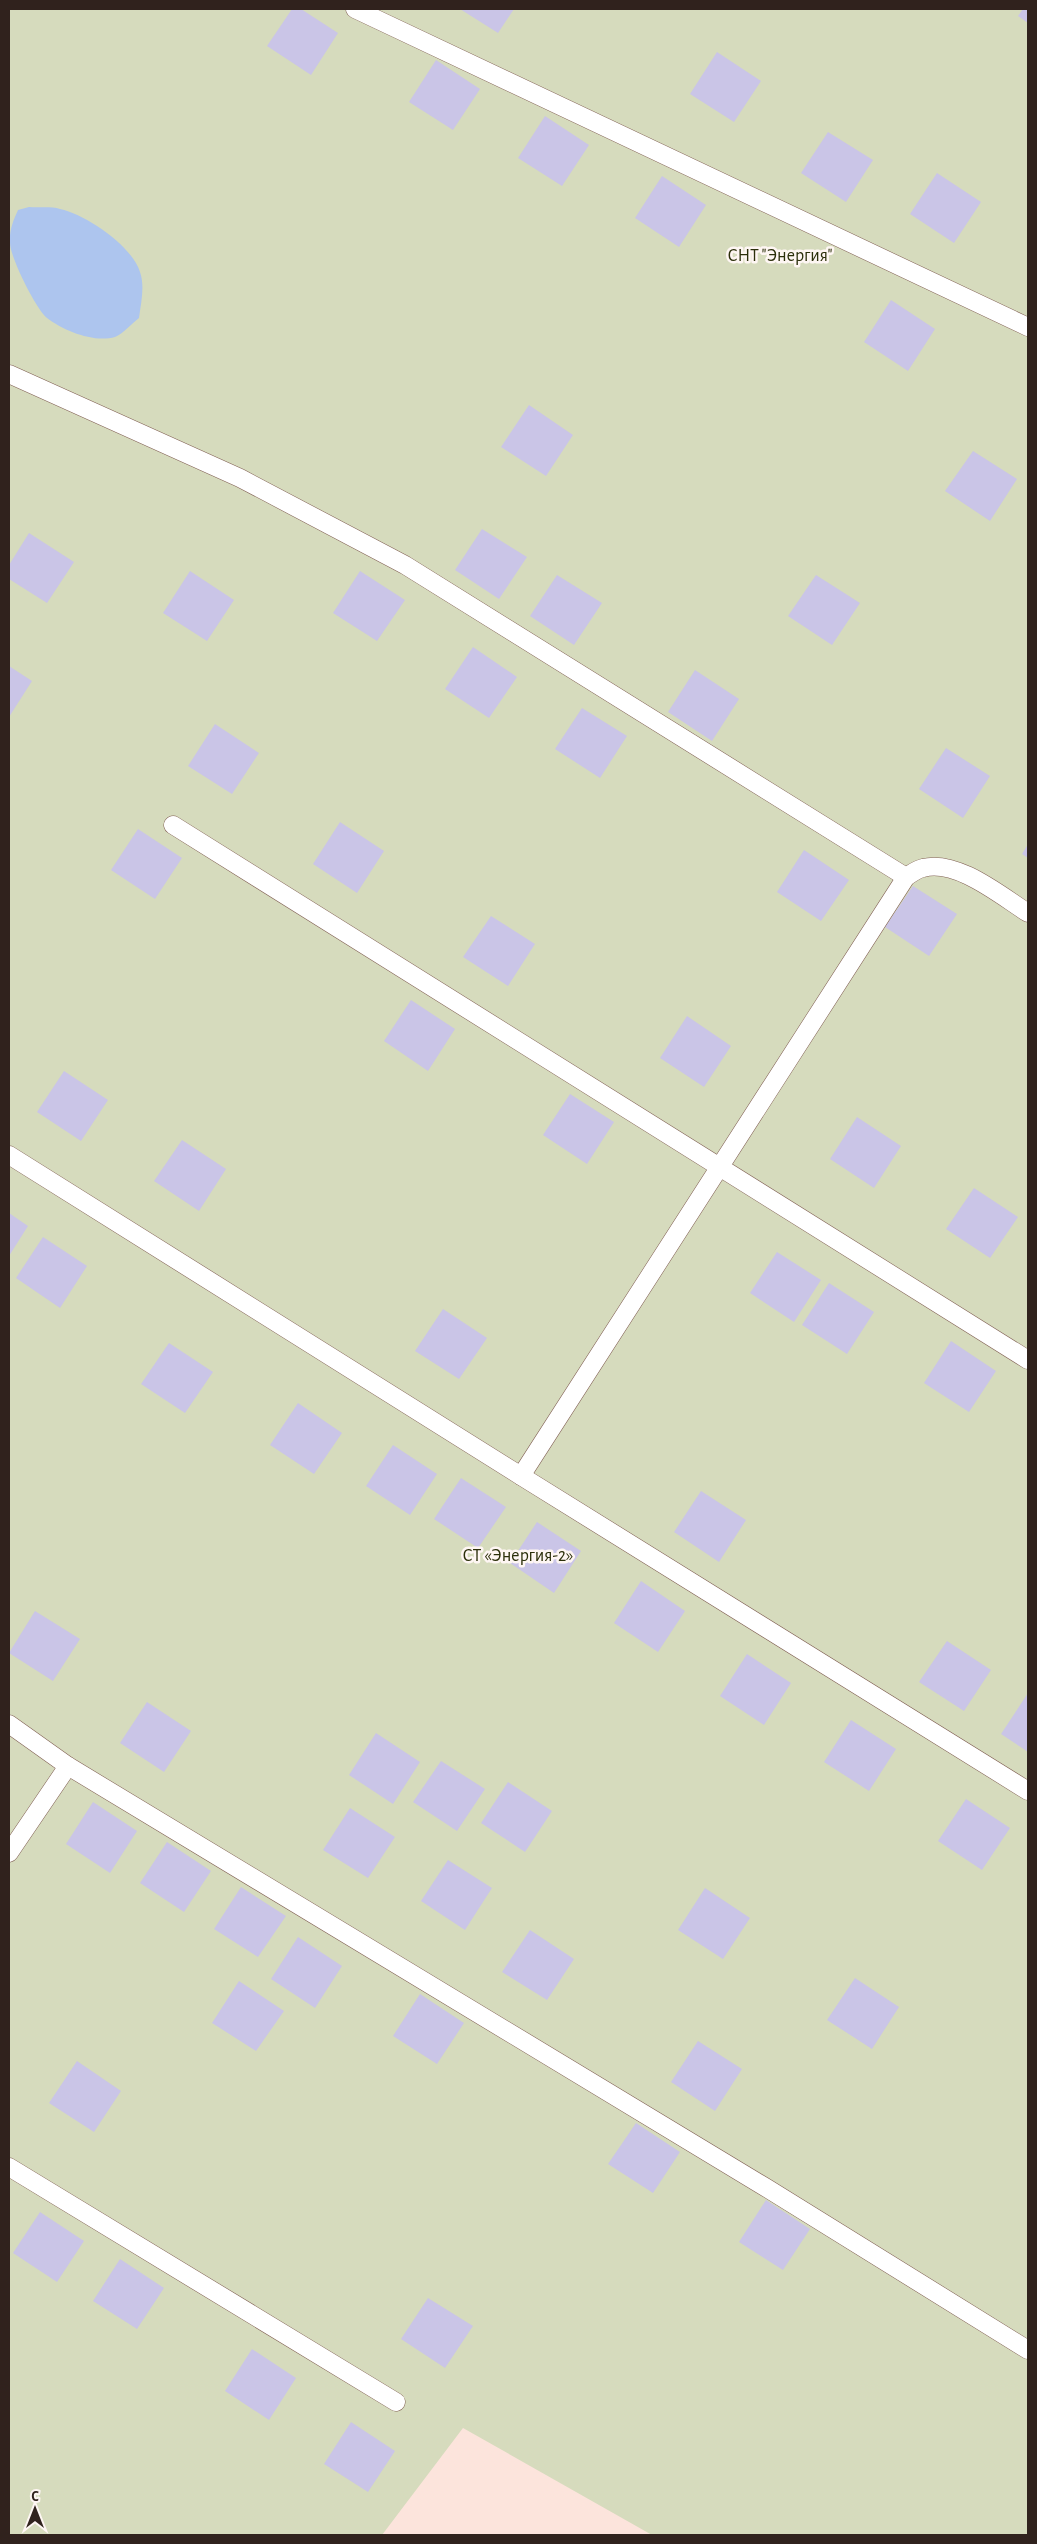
<svg xmlns="http://www.w3.org/2000/svg" width="1037" height="2544" font-family="'Alegreya Sans',sans-serif">
<style>
.green{fill:#d6dbbd}
.water{fill:#adc5ee}
.building{fill:#cac5e7}
.lines{fill:none;stroke-linecap:round;stroke-linejoin:round}
.lane-casing{stroke:#816054;stroke-width:19}
.lane{stroke:#fff;stroke-width:18}
.labels{text-anchor:middle;dominant-baseline:central;stroke-width:5;stroke-linejoin:round;paint-order:stroke}
.park-label{font-size:18px;fill:#2b2f0a;stroke:#fef6f3}
</style>
<rect width="100%" height="100%" fill="#fce4dc"/>
<!-- green -->
<polygon class="green" points="9,9 1028,9 1028,2535 652,2535 463,2428 382,2535 9,2535"/>
<!-- water -->
<path class="water" d="M29,207C39,208 51,206 60,209C87,215 132,246 140,272C145,286 141,303 139,318C132,323 123,334 115,337C94,343 64,331 47,318C36,309 10,257 10,243C9,231 13,221 18,210Z"/>
<!-- building -->
<g class="building">
<polygon points="292,9 301,9 338,33 311,75 267,46"/>
<polygon points="460,9 514,9 498,33"/>
<polygon points="1023,9 1028,9 1028,23 1018,16"/>
<polygon points="717,52 761,81 734,122 690,94"/>
<polygon points="436,60 480,89 453,130 409,102"/>
<polygon points="545,116 589,145 562,186 518,158"/>
<polygon points="828,132 873,160 846,202 801,173"/>
<polygon points="937,173 981,202 954,243 910,214"/>
<polygon points="662,176 706,205 679,247 635,218"/>
<polygon points="891,300 935,329 908,371 864,342"/>
<polygon points="529,405 573,435 546,476 501,447"/>
<polygon points="973,451 1017,479 990,521 945,491"/>
<polygon points="482,529 527,557 499,599 455,570"/>
<polygon points="29,533 74,562 47,603 9,579 9,565"/>
<polygon points="190,571 234,600 207,641 163,613"/>
<polygon points="360,571 405,600 377,641 333,613"/>
<polygon points="557,575 602,603 574,645 530,616"/>
<polygon points="816,575 860,603 832,645 788,616"/>
<polygon points="473,647 517,677 489,718 445,689"/>
<polygon points="9,666 32,681 9,717"/>
<polygon points="695,670 739,699 712,741 668,712"/>
<polygon points="582,708 627,736 600,778 555,749"/>
<polygon points="215,724 259,753 232,794 188,766"/>
<polygon points="946,748 990,776 963,818 919,789"/>
<polygon points="340,822 384,851 357,893 313,864"/>
<polygon points="138,829 182,858 155,899 111,870"/>
<polygon points="1028,844 1028,858 1022,854"/>
<polygon points="804,850 849,880 821,921 777,892"/>
<polygon points="913,886 957,914 929,956 885,927"/>
<polygon points="491,916 535,944 508,986 463,957"/>
<polygon points="411,1000 455,1029 428,1071 384,1041"/>
<polygon points="687,1016 731,1046 704,1087 660,1058"/>
<polygon points="64,1071 108,1100 81,1141 37,1112"/>
<polygon points="570,1094 614,1122 587,1164 543,1135"/>
<polygon points="857,1117 901,1146 874,1188 830,1159"/>
<polygon points="182,1140 226,1169 199,1211 154,1181"/>
<polygon points="974,1188 1018,1217 990,1258 946,1229"/>
<polygon points="9,1213 28,1226 9,1256"/>
<polygon points="43,1237 87,1266 60,1308 16,1278"/>
<polygon points="777,1252 821,1280 794,1322 750,1293"/>
<polygon points="829,1283 874,1312 847,1354 802,1325"/>
<polygon points="443,1309 487,1338 459,1379 415,1351"/>
<polygon points="951,1341 996,1371 969,1412 924,1383"/>
<polygon points="169,1343 213,1372 185,1413 141,1384"/>
<polygon points="298,1403 342,1433 314,1474 270,1445"/>
<polygon points="393,1445 437,1474 410,1515 366,1486"/>
<polygon points="461,1478 506,1507 478,1548 434,1519"/>
<polygon points="701,1491 746,1520 719,1562 674,1532"/>
<polygon points="537,1522 581,1551 554,1593 510,1563"/>
<polygon points="641,1581 685,1611 658,1652 614,1623"/>
<polygon points="35,1611 80,1639 53,1681 9,1653"/>
<polygon points="947,1641 991,1670 964,1711 919,1682"/>
<polygon points="747,1654 791,1683 764,1725 720,1696"/>
<polygon points="1028,1693 1028,1752 1001,1734"/>
<polygon points="147,1702 191,1731 164,1772 120,1743"/>
<polygon points="851,1720 896,1749 869,1791 824,1762"/>
<polygon points="376,1733 420,1762 393,1804 349,1775"/>
<polygon points="441,1761 485,1789 457,1831 413,1802"/>
<polygon points="508,1782 552,1811 525,1852 481,1823"/>
<polygon points="966,1799 1010,1828 982,1870 938,1841"/>
<polygon points="93,1802 137,1831 110,1873 66,1844"/>
<polygon points="350,1808 395,1837 368,1878 323,1850"/>
<polygon points="167,1842 211,1871 184,1912 140,1883"/>
<polygon points="448,1860 492,1888 465,1930 421,1901"/>
<polygon points="241,1887 286,1916 258,1957 214,1929"/>
<polygon points="705,1888 750,1918 723,1959 678,1930"/>
<polygon points="530,1930 574,1959 547,2000 502,1972"/>
<polygon points="298,1937 342,1966 315,2008 271,1979"/>
<polygon points="855,1978 899,2007 872,2049 827,2020"/>
<polygon points="239,1981 284,2011 256,2051 212,2023"/>
<polygon points="420,1994 464,2023 437,2064 393,2036"/>
<polygon points="698,2041 742,2069 715,2111 671,2082"/>
<polygon points="77,2061 121,2091 94,2132 49,2103"/>
<polygon points="636,2123 680,2152 653,2193 608,2164"/>
<polygon points="766,2200 810,2229 783,2270 739,2242"/>
<polygon points="40,2212 84,2241 57,2282 13,2253"/>
<polygon points="120,2259 164,2288 137,2329 93,2301"/>
<polygon points="428,2298 473,2326 445,2368 401,2339"/>
<polygon points="252,2349 296,2378 269,2420 225,2391"/>
<polygon points="351,2422 395,2451 368,2492 324,2464"/>
</g>
<g class="lines">
<!-- lane casing -->
<g class="lane-casing">
<g id="lane">
<polyline points="355,9 1028,327"/>
<polyline points="9,374 240,478 405,565 906,877"/>
<polyline points="173,825 1028,1360"/>
<polyline points="9,1155 521,1476 1028,1791"/>
<path d="M521,1476L906,877C911,874 917,869 923,868C957,859 1001,896 1028,913"/>
<polyline points="9,1724 68,1766 765,2187 1028,2350"/>
<polyline points="9,1853 68,1766"/>
<polyline points="9,2167 396,2402"/>
</g>
</g>
<!-- lane -->
<use href="#lane" class="lane"/>
</g>
<g class="labels">
<!-- park labels -->
<g class="park-label">
<text x="780" y="256">СНТ "Энергия"</text>
<text x="518" y="1556">СТ «Энергия-2»</text>
</g>
</g>
<!-- border -->
<rect width="1037" height="2544" fill="none" stroke="#30221d" stroke-width="20"/>
<!-- north arrow -->
<g transform="translate(35 2509)" stroke="#fef6f3" stroke-width="4" paint-order="stroke">
<path d="M0-4L9 19L0 12L-9 19Z" fill="#30221d"/>
<text y="-8" font-size="14" font-weight="bold" text-anchor="middle" fill="#30221d">С</text>
</g>
</svg>
